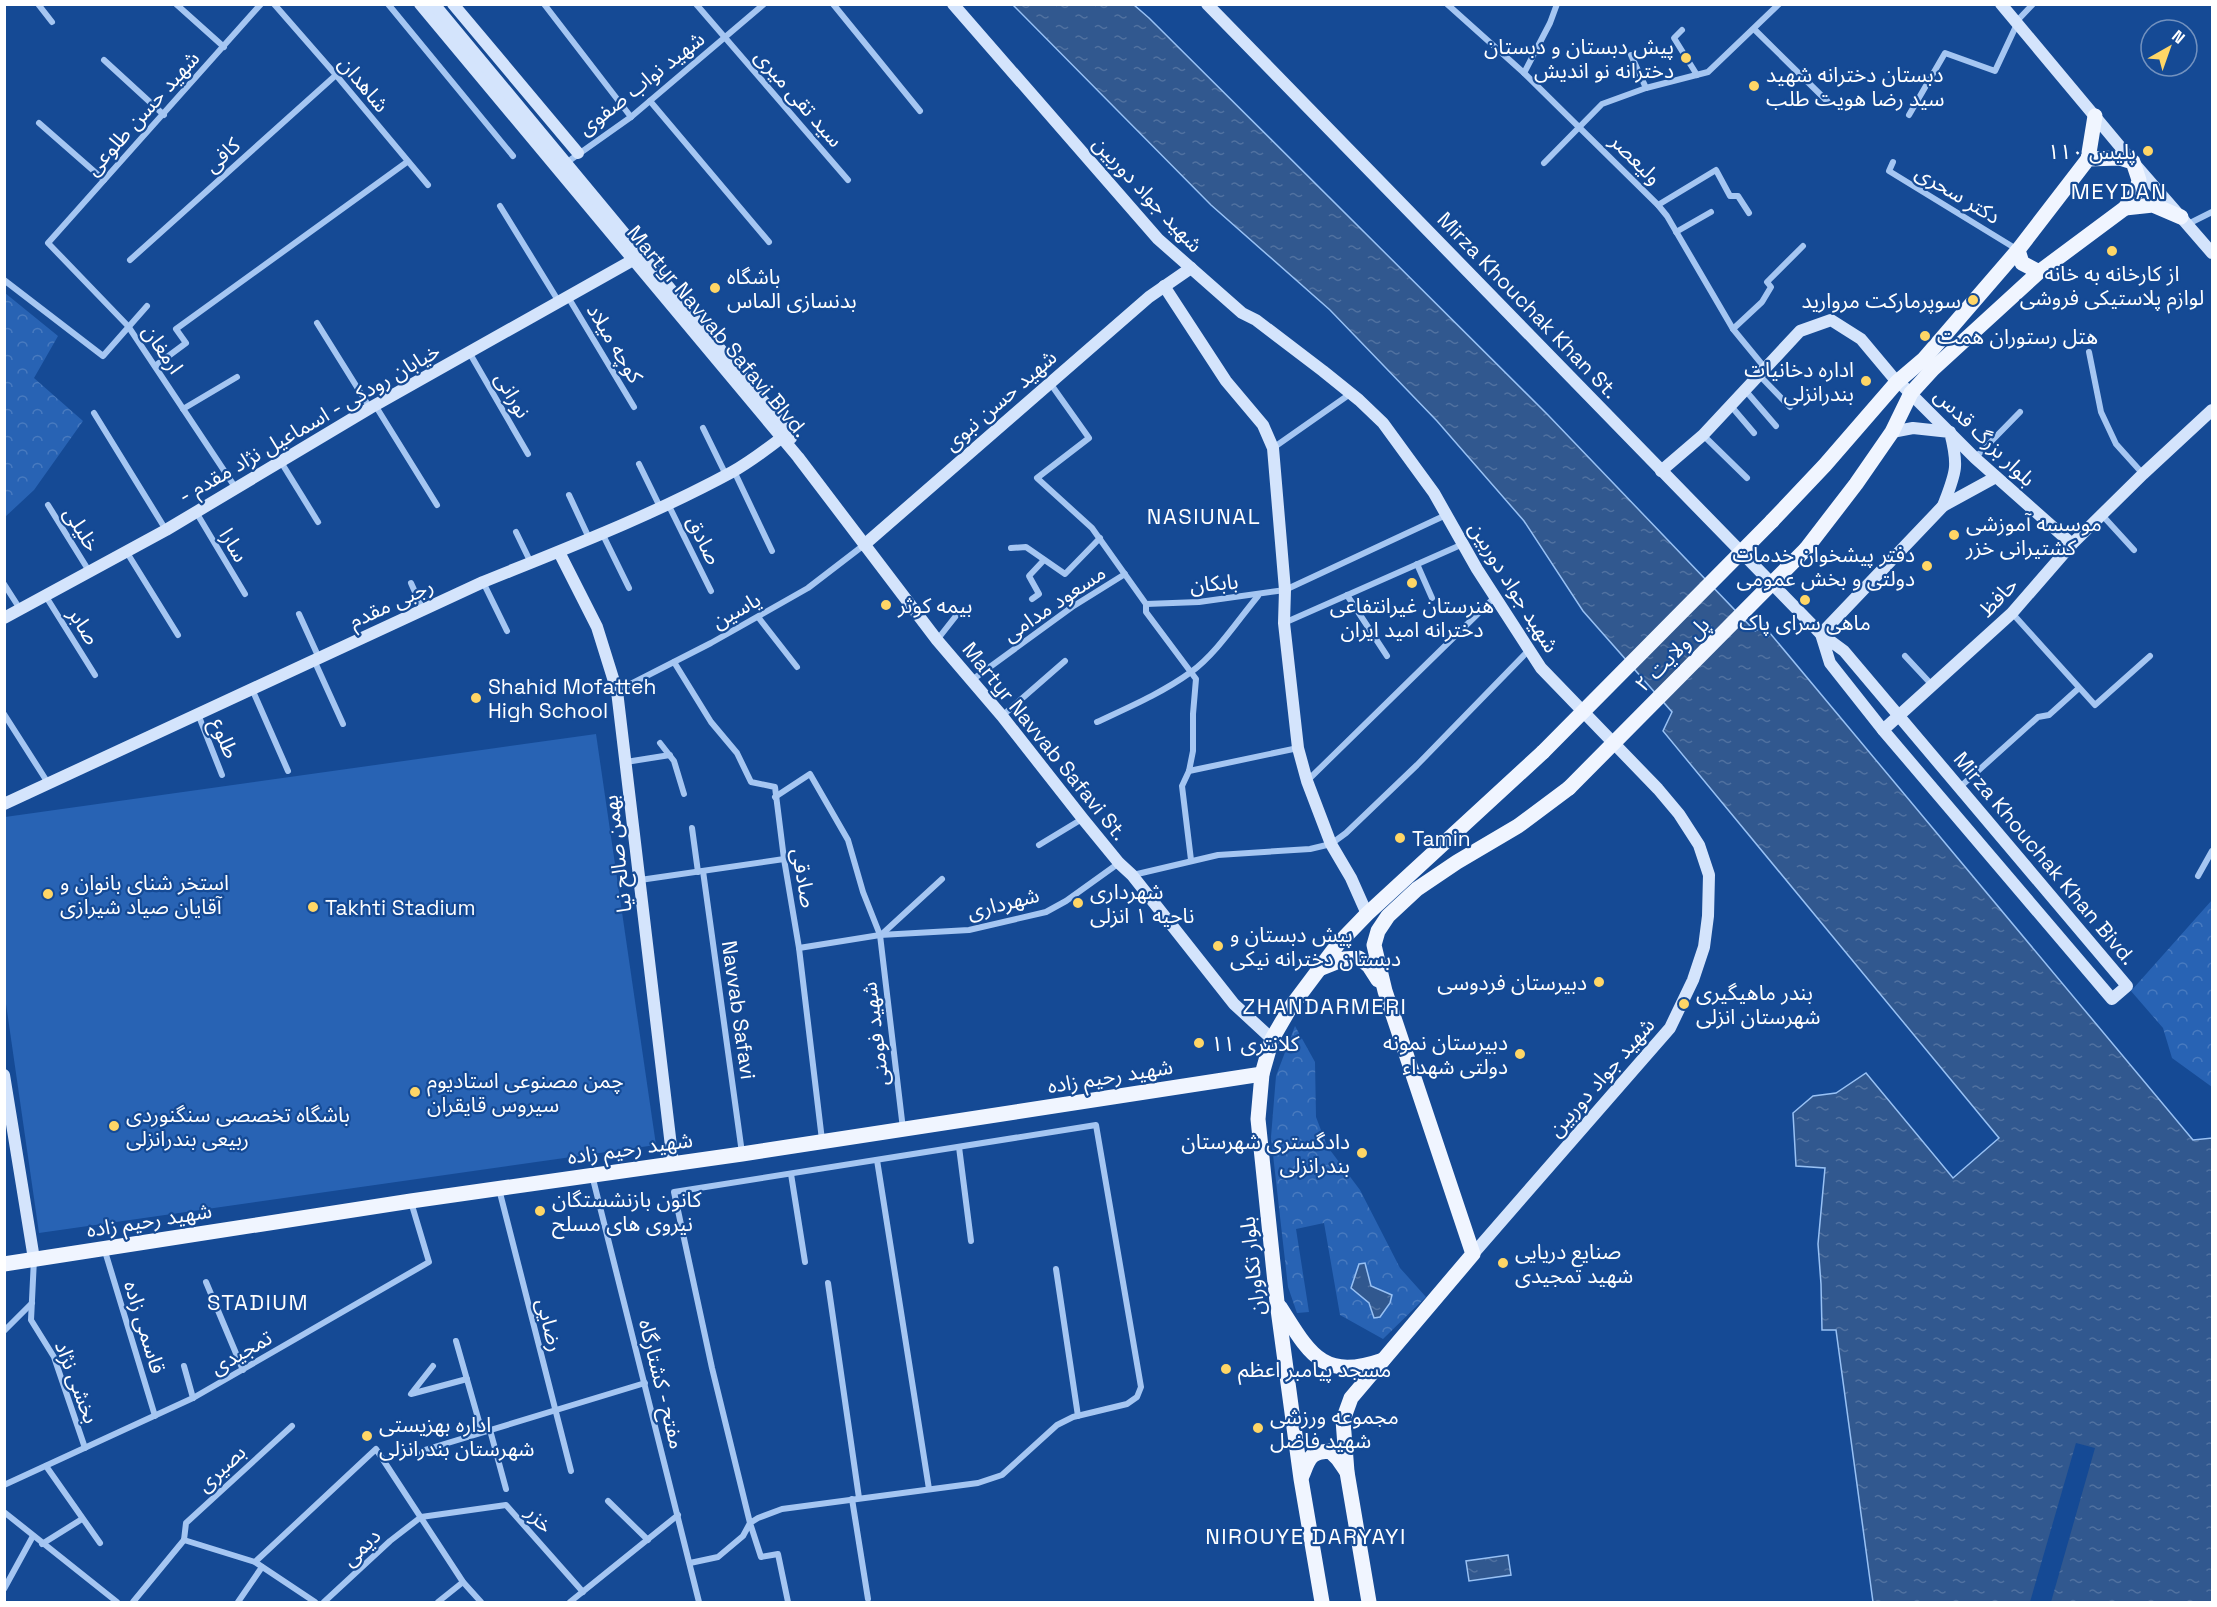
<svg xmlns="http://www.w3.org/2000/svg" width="2217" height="1607" font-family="'Space Grotesk','Noto Sans Arabic',sans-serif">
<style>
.grass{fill:#2863b4}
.park{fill:url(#park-crowns)}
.water{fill:url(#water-ripples);stroke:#98c1f4;stroke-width:1.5}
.pier{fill:#154a95}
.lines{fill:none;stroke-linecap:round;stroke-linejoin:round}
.street{stroke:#a5c6f2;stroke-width:6}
.secondary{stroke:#d4e4fc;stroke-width:12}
.primary{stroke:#f0f5ff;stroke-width:15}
.primary-bridge{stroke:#f0f5ff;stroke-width:15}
.poi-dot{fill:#ffd666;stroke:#154a95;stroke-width:2}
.labels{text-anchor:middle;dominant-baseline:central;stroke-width:4.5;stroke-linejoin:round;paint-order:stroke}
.poi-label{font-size:21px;fill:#fff;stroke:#154a95;text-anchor:start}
.street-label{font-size:21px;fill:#fff;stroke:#154a95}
.neighbourhood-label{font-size:22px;letter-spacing:1.5px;fill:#fff;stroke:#154a95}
</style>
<defs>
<pattern id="park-crowns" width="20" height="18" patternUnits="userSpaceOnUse" patternTransform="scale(1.5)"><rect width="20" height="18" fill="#2863b4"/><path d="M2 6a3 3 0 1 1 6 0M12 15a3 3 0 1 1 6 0" fill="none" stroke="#487abf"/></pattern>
<pattern id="water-ripples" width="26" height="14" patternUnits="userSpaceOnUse" patternTransform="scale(1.5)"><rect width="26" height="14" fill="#31588f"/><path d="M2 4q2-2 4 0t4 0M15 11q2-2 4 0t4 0" fill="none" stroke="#5071a0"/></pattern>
</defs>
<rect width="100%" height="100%" fill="#154a95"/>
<!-- grass -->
<polygon class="grass" points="596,734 656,1145 39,1233 5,997 5,817"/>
<!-- park -->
<g class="park">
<polygon points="5,293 58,336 34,378 83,421 34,490 5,517"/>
<polygon points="2212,900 2212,1087 2172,1058 2163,1028 2131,991"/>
<polygon points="1295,1026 1315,1062 1316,1117 1327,1146 1360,1190 1400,1268 1426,1297 1383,1339 1340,1315 1324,1223 1296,1229 1309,1312 1297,1313 1288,1287 1271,1137 1276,1076"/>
</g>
<!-- water -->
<g class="water">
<polygon points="1013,5 1134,5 1149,18 1548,415 1755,631 1764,626 2193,1140 2212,1138 2212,1602 1873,1602 1836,1330 1822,1330 1821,1284 1818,1244 1825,1168 1796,1166 1793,1113 1813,1096 1836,1093 1866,1073 1953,1178 1999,1138 1663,731 1672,712 1583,611 1524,521 1437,421 1330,310 1211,205"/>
<polygon points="1365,1263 1371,1286 1392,1295 1390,1303 1380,1317 1374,1318 1369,1303 1351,1288 1359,1264"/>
<polygon points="1508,1555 1511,1575 1469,1581 1466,1561"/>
</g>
<!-- pier -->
<polygon class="pier" points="2076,1443 2095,1448 2051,1602 2030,1602"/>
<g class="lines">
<!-- street -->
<g class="street">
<polyline points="38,4 52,22"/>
<polyline points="176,4 224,47"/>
<polyline points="274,4 336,75 428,185"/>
<polyline points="388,4 513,156"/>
<polyline points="544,4 631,117"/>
<polyline points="696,4 848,180"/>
<polyline points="833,4 920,111"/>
<polyline points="1447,4 1524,73 1658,205 1667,216 1733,329 1765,368"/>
<polyline points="2016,22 2033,4"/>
<polyline points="1754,29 1828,102"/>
<polyline points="1682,30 1674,38 1697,75"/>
<polyline points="1631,55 1646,88"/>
<polyline points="104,60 164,115"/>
<polyline points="1524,73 1550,23 1557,4"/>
<polyline points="650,101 769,242"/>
<polyline points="1909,115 1945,53 1995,71 2017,24"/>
<polyline points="39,123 104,180"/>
<polyline points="1893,162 1889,171 2018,250"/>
<polyline points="566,163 631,117 764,4"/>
<polyline points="1544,163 1602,104 1646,88 1708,72 1779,4"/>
<polyline points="1658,205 1716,170 1730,196 1738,196 1749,213"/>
<polyline points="500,206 559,302"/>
<polyline points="2188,224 2212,212"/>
<polyline points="1676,232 1711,212"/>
<polyline points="130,260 336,75"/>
<polyline points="4,280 103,356 147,306"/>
<polyline points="568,297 634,407"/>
<polyline points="317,323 370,408"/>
<polyline points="1733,329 1762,302 1771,287 1767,282 1803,246"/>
<polyline points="469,352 528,454"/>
<polyline points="2089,352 2101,412 2116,444 2143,474"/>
<polyline points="155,366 186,343 176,329 407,162"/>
<polyline points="1759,375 1790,407"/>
<polyline points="1050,383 1089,438 1037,478 1092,528 1146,604 1146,612 1196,679 1193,714 1193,751 1189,771 1182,786 1191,860"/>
<polyline points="1745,390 1776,426"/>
<polyline points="375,405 437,505"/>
<polyline points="1731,406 1754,433"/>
<polyline points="183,409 237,377"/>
<polyline points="94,413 166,530"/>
<polyline points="703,428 726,475"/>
<polyline points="1703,435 1747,478"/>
<polyline points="1273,448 1350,394"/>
<polyline points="1975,458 2020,412"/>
<polyline points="281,462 318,522"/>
<polyline points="639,464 660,507"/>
<polyline points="734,471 772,551"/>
<polyline points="235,487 128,326 48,243 261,4"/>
<polyline points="569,495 589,538"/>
<polyline points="668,504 711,591"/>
<polyline points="48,505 89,571"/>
<polyline points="196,512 245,594"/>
<polyline points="2102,515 2134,550"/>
<polyline points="516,532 531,563"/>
<polyline points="602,533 629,588"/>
<polyline points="1011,548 1026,547 1065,574 1100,538"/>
<polyline points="126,551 178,635"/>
<polyline points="1417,564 1432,598"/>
<polyline points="483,582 507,631"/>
<polyline points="411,583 423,610"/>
<polyline points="4,584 20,609"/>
<polyline points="45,595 95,675"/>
<polyline points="1347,595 1387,656"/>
<polyline points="1032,599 1039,594 1029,576 1044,560"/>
<polyline points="1146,604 1199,602 1285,590 1446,515"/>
<polyline points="2012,613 2095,705 2150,656"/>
<polyline points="299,614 319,658"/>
<polyline points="758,617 797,667"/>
<polyline points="1284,623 1463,544"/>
<polyline points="937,640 959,612"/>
<polyline points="1905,656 1932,685"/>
<polyline points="314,660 343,724"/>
<polyline points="674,662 711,722 737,753 751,782 775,787 784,859 799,948 822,1140"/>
<polyline points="972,680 1072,607 1125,574"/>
<polyline points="252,689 288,771"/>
<polyline points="617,691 711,643 808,588 864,545"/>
<polyline points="4,714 48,783"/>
<polyline points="198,714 222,775"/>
<polyline points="1002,716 1065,661"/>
<path d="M1097,722C1129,707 1162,693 1191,672C1216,654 1238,620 1258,596"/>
<polyline points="660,743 674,761 684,794"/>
<polyline points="626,762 670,755"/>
<polyline points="1189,771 1298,748"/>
<polyline points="1307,781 1495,597"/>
<polyline points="1960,787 2038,717 2049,715 2079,688"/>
<polyline points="775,797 810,774 848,840 863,892 880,935 903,1129"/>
<polyline points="692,828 698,872"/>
<polyline points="1039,845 1082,819"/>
<polyline points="703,871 742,1153"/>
<polyline points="1133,875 1218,855 1310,849 1331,844 1346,833 1417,765 1529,650"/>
<polyline points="2198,876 2212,851"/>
<polyline points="640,880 784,859"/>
<polyline points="881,935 942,879"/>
<polyline points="799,948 880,935 969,930 1046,912 1066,901 1119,863"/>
<polyline points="959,1147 971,1241"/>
<polyline points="877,1160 929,1489"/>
<polyline points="791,1174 805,1262"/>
<polyline points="592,1175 699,1602"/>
<polyline points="499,1189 571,1471"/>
<polyline points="104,1248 155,1416"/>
<polyline points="34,1259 31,1320 54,1357 85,1448"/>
<polyline points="1056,1269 1078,1416"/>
<polyline points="206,1282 243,1370"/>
<polyline points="828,1283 859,1498"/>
<polyline points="4,1331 32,1303"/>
<polyline points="456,1341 482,1432"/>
<polyline points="184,1366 193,1398"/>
<polyline points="433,1366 411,1394 467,1379"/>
<polyline points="490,1430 506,1489"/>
<polyline points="418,1452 645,1383"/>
<polyline points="46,1466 100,1543"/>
<polyline points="4,1485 193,1398 429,1262 411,1202"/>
<polyline points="852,1499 868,1599"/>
<polyline points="608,1501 648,1540"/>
<polyline points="4,1512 117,1602"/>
<polyline points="184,1540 186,1523 292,1426"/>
<polyline points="184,1540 255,1562 315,1602"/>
<polyline points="42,1544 82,1519"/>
<polyline points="255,1562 376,1449 463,1582 481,1602"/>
<polyline points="690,1563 718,1557 743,1536 750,1523 758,1518 782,1509 978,1483 1002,1475 1057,1425 1073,1417 1127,1404 1137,1397 1141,1387 1096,1125 674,1192 712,1368 750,1523 761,1557 778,1554 788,1602"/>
<polyline points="4,1589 33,1536"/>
<polyline points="133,1602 184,1540"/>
<polyline points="238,1602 262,1567"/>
<polyline points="324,1602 390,1541 421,1517 506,1505 583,1592"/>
<polyline points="438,1602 463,1582"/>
<polyline points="570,1602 678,1515"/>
</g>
<!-- secondary -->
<g class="secondary">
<polyline points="420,4 798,457 937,640 1002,716 1083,819 1119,863 1132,875 1234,1004 1272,1039"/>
<polyline points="434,4 789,432 791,438"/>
<polyline points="453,4 578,153"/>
<polyline points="953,4 1158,239 1242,313 1256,320 1323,371 1359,400 1383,423 1434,493 1477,569 1541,668 1658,789 1679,814 1699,845 1709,875 1708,916 1704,947 1693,980 1670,1028 1473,1254"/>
<polyline points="1207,4 1821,634 1844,651 2127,986 2112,999 1883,730 1830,663 1821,634"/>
<polyline points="2001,4 2133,162 2212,253"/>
<polyline points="1164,286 1226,381 1263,425 1273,448 1285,590 1284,623 1298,748 1307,781 1331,844 1351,878 1367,914"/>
<polyline points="1898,381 1975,458 2072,544"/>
<path d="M1892,432L1913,428L1950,432C1959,467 1956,472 1943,506"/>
<polyline points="1661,471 1703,435 1800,331 1831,320 1861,339 1897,382"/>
<polyline points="864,545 1149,297 1191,268"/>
<polyline points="559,552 597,627 617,691 673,1163"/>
<polyline points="4,618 166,530 370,408 633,260"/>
<polyline points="1821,634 1943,506 1996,477"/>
<polyline points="1883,730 2012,613 2072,544 2143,474 2212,410"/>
<path d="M4,804L483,582C567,548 653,515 732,472C752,461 771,446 789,432"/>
<polyline points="4,1075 34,1259"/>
</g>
<!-- primary -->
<g class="primary">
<polyline points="2088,159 2095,116"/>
<polyline points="2125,208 2153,205 2181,217"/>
<polyline points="1772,521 1825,465 1897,382 1924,359 2018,250"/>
<polyline points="1806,549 1856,484 1892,432 1911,393 1933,369 2039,272 2125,208 2136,193 2139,180 2133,162 2120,158 2088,159 2018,250 2022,263 2039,272"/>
<polyline points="1319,969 1344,959 1359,958 1369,966 1378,980"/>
<polyline points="4,1264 411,1201 742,1154 1262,1074"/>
<path d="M1280,1307C1310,1354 1322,1381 1383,1360"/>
<path d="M1302,1476C1309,1459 1309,1452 1330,1451L1338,1459L1347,1472"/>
<polyline points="1322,1602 1301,1479 1277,1302 1258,1119 1262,1074 1272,1039 1290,1008 1338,944 1367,914 1543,752"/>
<polyline points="1369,1602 1347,1472 1343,1420 1351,1398 1473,1254 1385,991 1374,945 1378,931 1388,916 1417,889 1457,862 1518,826 1569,788"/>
</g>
<!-- primary-bridge -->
<g class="primary-bridge">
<polyline points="1543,752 1772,521"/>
<polyline points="1569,788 1806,549"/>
</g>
</g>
<!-- markers -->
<g class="poi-dot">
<circle cx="1686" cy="58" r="6"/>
<circle cx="1754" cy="86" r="6"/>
<circle cx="2148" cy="151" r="6"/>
<circle cx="2112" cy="251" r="6"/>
<circle cx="715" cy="288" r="6"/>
<circle cx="1973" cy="300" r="6"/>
<circle cx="1925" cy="336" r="6"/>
<circle cx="1866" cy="381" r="6"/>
<circle cx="1954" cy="535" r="6"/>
<circle cx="1927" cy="566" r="6"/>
<circle cx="1412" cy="583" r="6"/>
<circle cx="1805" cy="600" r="6"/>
<circle cx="886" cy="605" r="6"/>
<circle cx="476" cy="698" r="6"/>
<circle cx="1400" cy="838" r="6"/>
<circle cx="48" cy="894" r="6"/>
<circle cx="1078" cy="903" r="6"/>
<circle cx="313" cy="907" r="6"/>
<circle cx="1218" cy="946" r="6"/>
<circle cx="1599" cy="982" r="6"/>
<circle cx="1684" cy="1004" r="6"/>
<circle cx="1199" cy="1043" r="6"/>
<circle cx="1520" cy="1054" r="6"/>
<circle cx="415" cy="1092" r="6"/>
<circle cx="114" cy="1126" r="6"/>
<circle cx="1362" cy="1153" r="6"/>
<circle cx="540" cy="1211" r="6"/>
<circle cx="1503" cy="1263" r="6"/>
<circle cx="1226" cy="1369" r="6"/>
<circle cx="1258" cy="1428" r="6"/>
<circle cx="367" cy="1436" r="6"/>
</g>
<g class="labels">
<!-- poi labels -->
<g class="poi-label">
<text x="1674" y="46" text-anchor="end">پیش دبستان و دبستان<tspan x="1674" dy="24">دخترانه نو اندیش</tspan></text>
<text x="1766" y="74">دبستان دخترانه شهید<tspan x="1766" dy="24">سید رضا هویت طلب</tspan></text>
<text x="2136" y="151" text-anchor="end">پلیس ۱۱۰</text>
<text x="2112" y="273" text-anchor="middle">از کارخانه به خانه<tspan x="2112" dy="24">لوازم پلاستیکی فروشی</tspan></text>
<text x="727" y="276">باشگاه<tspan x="727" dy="24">بدنسازی الماس</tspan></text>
<text x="1961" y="300" text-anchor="end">سوپرمارکت مروارید</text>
<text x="1937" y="336">هتل رستوران همت</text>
<text x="1854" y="369" text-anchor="end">اداره دخانیات<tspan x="1854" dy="24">بندرانزلی</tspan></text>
<text x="1966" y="523">موسسه آموزشی<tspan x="1966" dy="24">کشتیرانی خزر</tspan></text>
<text x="1915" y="554" text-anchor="end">دفتر پیشخوان خدمات<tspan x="1915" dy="24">دولتی و بخش عمومی</tspan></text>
<text x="898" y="605">بیمه کوثر</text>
<text x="1412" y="605" text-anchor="middle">هنرستان غیرانتفاعی<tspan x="1412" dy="24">دخترانه امید ایران</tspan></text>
<text x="1805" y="622" text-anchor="middle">ماهی سرای پاک</text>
<text x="488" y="686">Shahid Mofatteh<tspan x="488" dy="24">High School</tspan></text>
<text x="1412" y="838">Tamin</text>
<text x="60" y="882">استخر شنای بانوان و<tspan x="60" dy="24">آقایان صیاد شیرازی</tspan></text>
<text x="1090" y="891">شهرداری<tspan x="1090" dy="24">ناحیه ۱ انزلی</tspan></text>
<text x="325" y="907">Takhti Stadium</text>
<text x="1230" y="934">پیش دبستان و<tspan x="1230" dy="24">دبستان دخترانه نیکی</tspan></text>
<text x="1587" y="982" text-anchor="end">دبیرستان فردوسی</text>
<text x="1696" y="992">بندر ماهیگیری<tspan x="1696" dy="24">شهرستان انزلی</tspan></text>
<text x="1508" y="1042" text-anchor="end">دبیرستان نمونه<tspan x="1508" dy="24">دولتی شهداء</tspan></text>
<text x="1211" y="1043">کلانتری ۱۱</text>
<text x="427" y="1080">چمن مصنوعی استادیوم<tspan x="427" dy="24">سیروس قایقران</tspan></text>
<text x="126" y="1114">باشگاه تخصصی سنگنوردی<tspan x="126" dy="24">ربیعی بندرانزلی</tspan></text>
<text x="1350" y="1141" text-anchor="end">دادگستری شهرستان<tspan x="1350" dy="24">بندرانزلی</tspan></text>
<text x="552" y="1199">کانون بازنشستگان<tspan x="552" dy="24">نیروی های مسلح</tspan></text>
<text x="1515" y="1251">صنایع دریایی<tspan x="1515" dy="24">شهید تمجیدی</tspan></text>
<text x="1238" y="1369">مسجد پیامبر اعظم</text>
<text x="1270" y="1416">مجموعه ورزشی<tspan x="1270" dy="24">شهید فاضل</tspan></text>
<text x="379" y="1424">اداره بهزیستی<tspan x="379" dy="24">شهرستان بندرانزلی</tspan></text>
</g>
<!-- street labels -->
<g class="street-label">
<text transform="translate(641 83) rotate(-38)">شهید نواب صفوی</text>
<text transform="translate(364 84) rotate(50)">شاهدان</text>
<text transform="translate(799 98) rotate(49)">سید تقی میری</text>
<text transform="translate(142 113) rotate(-48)">شهید حسن طلوعی</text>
<text transform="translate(222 155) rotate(-42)">کافی</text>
<text transform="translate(1636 159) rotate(45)">ولیعصر</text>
<text transform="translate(1148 194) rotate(47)">شهید جواد دوربین</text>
<text transform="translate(1958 194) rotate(31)">دکتر سحری</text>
<text transform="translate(1528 305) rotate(46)">Mirza Khouchak Khan St.</text>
<text transform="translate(718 331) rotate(50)">Martyr Navvab Safavi Blvd.</text>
<text transform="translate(615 343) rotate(59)">کوچه میلاد</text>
<text transform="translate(163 349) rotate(56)">ارمغان</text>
<text transform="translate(513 395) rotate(60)">نورانی</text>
<text transform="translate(1000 400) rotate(-41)">شهید حسن نبوی</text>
<text transform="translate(309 423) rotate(-30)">- خیابان رودکی - اسماعیل نژاد مقدم</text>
<text transform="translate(1985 437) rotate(44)">بلوار بزرگ قدس</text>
<text transform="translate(82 529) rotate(58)">خلیلی</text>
<text transform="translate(704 540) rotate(63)">صادق</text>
<text transform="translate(234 545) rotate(59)">سارا</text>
<text transform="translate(1214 583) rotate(-5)">بابکان</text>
<text transform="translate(1514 587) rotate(58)">شهید جواد دوربین</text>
<text transform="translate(1998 597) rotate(-46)">حافظ</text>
<text transform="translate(391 603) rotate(-25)">رجبی مقدم</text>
<text transform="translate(1054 603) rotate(-34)">مسعود مدامی</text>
<text transform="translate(736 610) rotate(-29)">یاسین</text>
<text transform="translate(84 626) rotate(58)">صابر</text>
<text transform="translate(1672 654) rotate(-45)">پل ولایت ۲</text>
<text transform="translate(225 738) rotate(68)">طلوع</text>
<text transform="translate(1045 741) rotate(51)">Martyr Navvab Safavi St.</text>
<text transform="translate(617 854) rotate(-97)">بهمن صالح نیا</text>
<text transform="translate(2045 858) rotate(50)">Mirza Khouchak Khan Bivd.</text>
<text transform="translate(804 878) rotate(80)">صادقی</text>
<text transform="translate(1003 903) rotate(-14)">شهرداری</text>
<text transform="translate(739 1010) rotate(82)">Navvab Safavi</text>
<text transform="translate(875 1034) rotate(-97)">شهید فومنی</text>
<text transform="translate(1110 1076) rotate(-9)">شهید رحیم زاده</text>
<text transform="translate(1601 1077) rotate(-49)">شهید جواد دوربین</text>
<text transform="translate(630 1148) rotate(-8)">شهید رحیم زاده</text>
<text transform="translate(149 1220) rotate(-9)">شهید رحیم زاده</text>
<text transform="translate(1252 1266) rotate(-96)">بلوار تکاوران</text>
<text transform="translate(550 1325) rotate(76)">رضایی</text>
<text transform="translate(145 1327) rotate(73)">قاسمی زاده</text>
<text transform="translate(241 1352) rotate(-30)">تمجیدی</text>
<text transform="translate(77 1382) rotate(69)">بخشی نژاد</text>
<text transform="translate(662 1384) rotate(76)">مفتح - کشتارگاه</text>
<text transform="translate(221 1468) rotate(-43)">بصیری</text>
<text transform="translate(540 1519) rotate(49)">خزر</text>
<text transform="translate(361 1547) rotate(-43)">دیمی</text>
</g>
<!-- neighbourhood labels -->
<g class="neighbourhood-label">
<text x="2119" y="191">MEYDAN</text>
<text x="1204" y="516">NASIUNAL</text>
<text x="1325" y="1006">ZHANDARMERI</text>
<text x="258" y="1302">STADIUM</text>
<text x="1306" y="1536">NIROUYE DARYAYI</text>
</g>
</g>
<!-- border -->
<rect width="2217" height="1607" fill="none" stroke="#ffffff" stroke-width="12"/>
<!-- north arrow -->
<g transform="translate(2169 48) rotate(40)"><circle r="28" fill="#154a95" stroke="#7392bf" stroke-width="1.5"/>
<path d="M0-4.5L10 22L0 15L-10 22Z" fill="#ffd666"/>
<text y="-9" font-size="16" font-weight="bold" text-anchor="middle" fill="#ffffff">N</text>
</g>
</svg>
